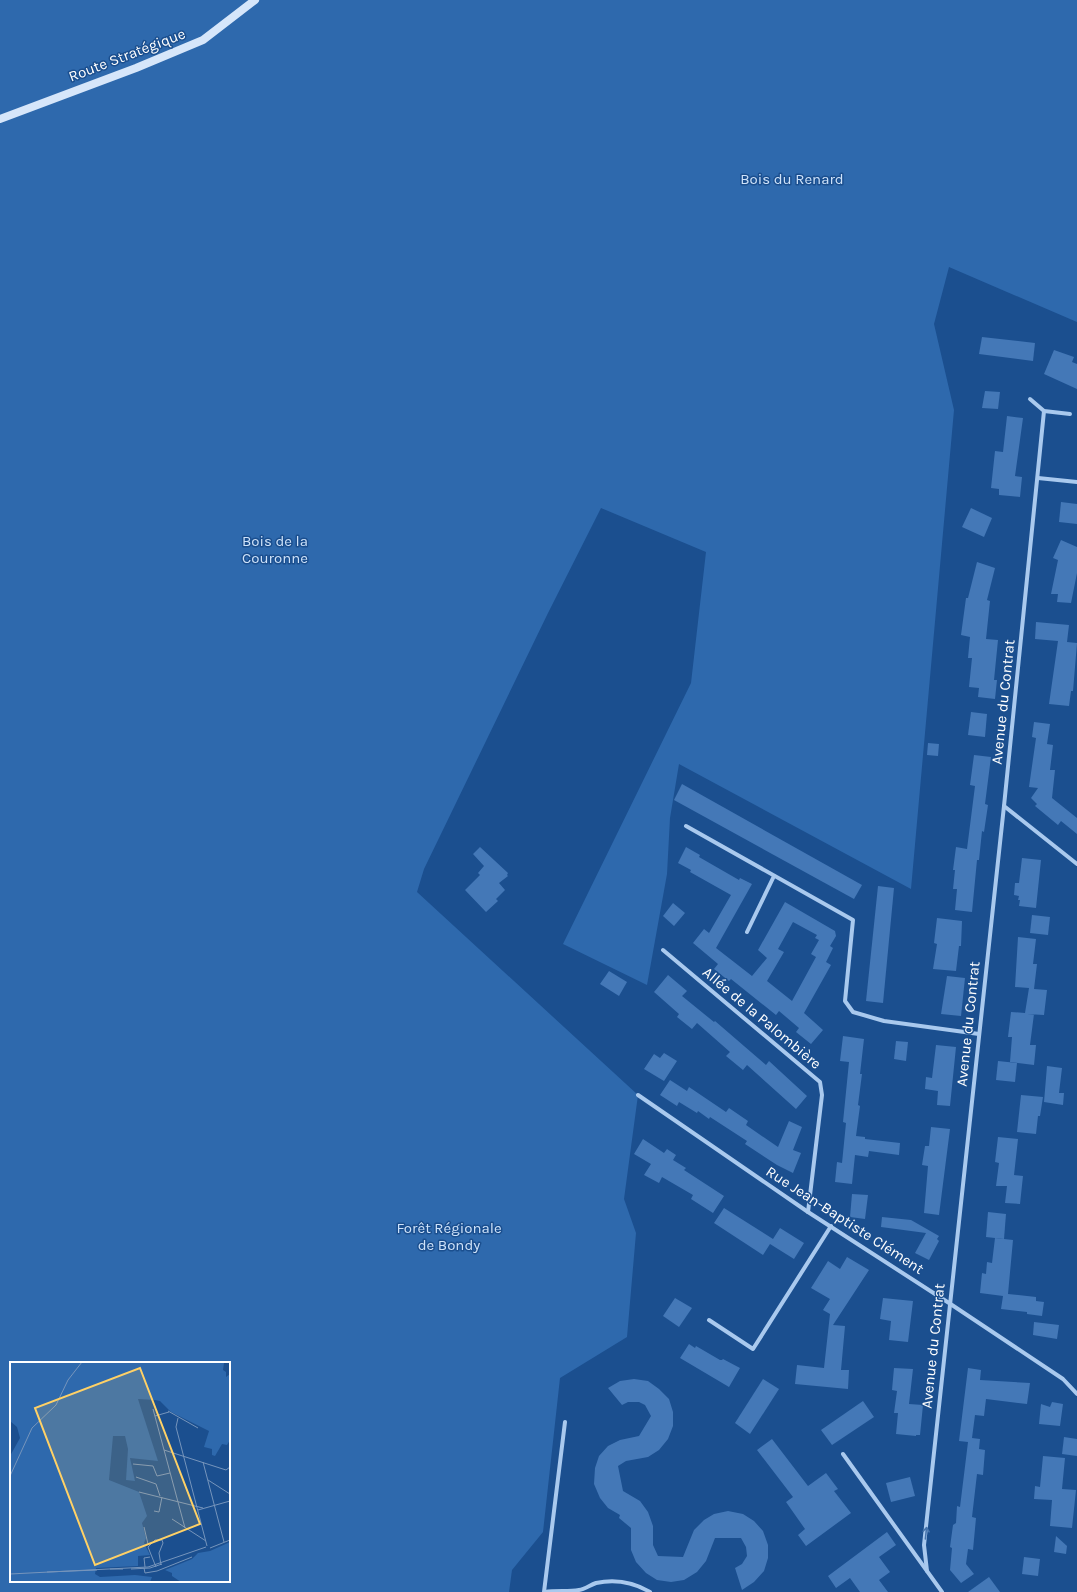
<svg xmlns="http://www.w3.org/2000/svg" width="1077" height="1592" font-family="Karla,sans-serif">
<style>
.green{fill:#2e69ad;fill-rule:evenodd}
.building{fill:#4478b7;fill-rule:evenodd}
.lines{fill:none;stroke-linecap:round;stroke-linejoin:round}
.street{stroke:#a9c9ee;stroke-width:4}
.secondary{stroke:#d6e6fa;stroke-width:8}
.oneway{stroke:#4674ac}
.labels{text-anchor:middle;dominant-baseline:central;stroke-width:3;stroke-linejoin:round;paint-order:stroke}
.street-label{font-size:15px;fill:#fff;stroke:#1b4f8f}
.park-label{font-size:15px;fill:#cfe3fa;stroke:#1b4f8f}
.inset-road{fill:none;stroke:#7695bc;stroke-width:1}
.view{fill:#ffd166;fill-opacity:0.15;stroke:#ffd166;stroke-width:2}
.inset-edge{fill:none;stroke:#fff;stroke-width:2}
</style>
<rect width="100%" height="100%" fill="#1b4f8f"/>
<!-- green -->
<path class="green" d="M0,0H1077V322L949,267L934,324L954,410L911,889L679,764L670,818L667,874L647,985L563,944L691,683L706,552L601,508L548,613L424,869L417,892L638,1095L624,1199L636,1233L627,1337L560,1378L543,1532L512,1570L509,1592H0ZM11,1363H229V1581H11Z"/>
<!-- building -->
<g class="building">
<polygon points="982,337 1035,343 1033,361 979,354"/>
<polygon points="1054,350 1074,357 1072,362 1077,364 1077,389 1044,374"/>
<polygon points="985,391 1000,392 998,409 982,408"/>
<polygon points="1007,416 1023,418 1015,476 1022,477 1020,497 999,495 999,489 991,488 995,451 1003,452"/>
<polygon points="1061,502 1077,504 1077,524 1059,522"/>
<polygon points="971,508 992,518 984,537 962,527"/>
<polygon points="1061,540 1077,547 1077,573 1071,603 1057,602 1058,594 1051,594 1058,560 1053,558"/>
<polygon points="977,562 995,568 987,600 990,601 986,639 998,640 994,680 997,680 995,699 978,697 979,688 969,687 972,658 968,658 970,637 961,635 966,598 968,598"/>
<polygon points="1036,622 1069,625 1067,642 1077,643 1073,691 1071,691 1069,706 1049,704 1058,641 1035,639"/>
<polygon points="971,712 987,714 985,737 968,735"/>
<polygon points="1034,722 1050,724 1047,744 1053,745 1050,770 1055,770 1052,798 1077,818 1077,834 1061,821 1058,825 1035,806 1037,804 1031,798 1038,788 1029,787 1036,738 1032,737"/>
<polygon points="928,743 939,744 938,756 927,755"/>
<polygon points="974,755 991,757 985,804 988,805 984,832 982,831 979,860 977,860 972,912 955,910 957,889 953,889 955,870 953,870 956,847 967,849 975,786 970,785"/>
<polygon points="682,784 862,885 854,899 674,800"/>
<polygon points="480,847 508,873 507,875 508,876 499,883 505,890 496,899 498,901 486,912 465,890 480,875 478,873 484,866 473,854"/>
<path d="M686,847L700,855L699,857L739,880L740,878L752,884L716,948L752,976L767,958L758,950L785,902L835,931L836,936L830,946L833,948L826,962L831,965L804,1013L823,1030L811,1044L796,1032L799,1028L779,1011L776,1015L731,979L729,981L714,969L718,964L693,943L704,929L709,933L731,895L690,872L691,870L678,863ZM793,922L817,935L815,938L819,940L811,954L816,957L792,1001L767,981L784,952L778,949Z"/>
<polygon points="1022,858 1041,860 1036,908 1019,906 1020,900 1018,900 1019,896 1014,895 1015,883 1019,883"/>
<polygon points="878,886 894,888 883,1003 866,1001"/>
<polygon points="673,903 685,913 674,926 663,916"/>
<polygon points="1032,915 1050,917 1048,935 1030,933"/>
<polygon points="937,918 962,921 961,946 959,946 956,971 933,969 937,944 934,943"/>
<polygon points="1018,937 1036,939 1033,964 1037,964 1034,989 1047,990 1044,1015 1027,1014 1034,1014 1030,1045 1036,1045 1034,1065 1010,1062 1012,1037 1008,1037 1011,1012 1025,1013 1029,988 1015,987"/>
<polygon points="609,971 627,982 619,996 600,984"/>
<polygon points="668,975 687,991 682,996 714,1022 715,1021 766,1065 769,1061 807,1096 796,1109 747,1065 743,1070 726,1056 730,1052 697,1023 692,1029 677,1017 679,1014 654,992"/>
<polygon points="947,976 965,978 961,1016 941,1014"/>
<polygon points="843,1036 864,1039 860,1074 862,1074 858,1105 860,1106 856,1136 865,1137 865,1139 900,1143 899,1155 869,1151 868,1157 855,1155 852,1184 835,1182 837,1162 842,1163 846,1123 843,1122 849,1062 840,1061"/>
<polygon points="896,1041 908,1042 906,1061 894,1059"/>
<polygon points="936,1045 956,1047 950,1106 937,1105 938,1091 925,1089 926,1077 932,1078"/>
<polygon points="664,1053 677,1061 664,1081 644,1069 654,1054 660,1058"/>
<polygon points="998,1061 1017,1063 1015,1082 996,1080"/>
<polygon points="1047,1066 1062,1068 1059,1093 1064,1093 1063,1105 1044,1102"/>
<polygon points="670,1080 687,1091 689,1087 726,1112 729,1108 748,1121 746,1125 778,1147 789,1121 802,1127 793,1150 801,1153 793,1173 777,1165 745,1144 747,1141 710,1117 709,1119 698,1111 697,1113 679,1102 677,1106 660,1095"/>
<polygon points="1021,1095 1043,1097 1040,1116 1038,1116 1036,1134 1017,1132"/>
<polygon points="931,1127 950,1129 939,1215 924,1213 928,1166 922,1165 925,1146 929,1146"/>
<polygon points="998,1137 1018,1139 1014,1175 1023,1176 1020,1204 1005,1203 1007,1186 996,1186 999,1163 995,1162"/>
<polygon points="643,1139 664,1153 667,1149 676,1155 673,1160 686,1168 684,1170 724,1196 713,1213 691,1199 693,1195 662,1177 659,1183 644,1175 651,1164 634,1154"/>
<polygon points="852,1194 868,1195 865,1219 850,1217"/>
<polygon points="724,1208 773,1239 780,1228 804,1243 794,1259 770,1244 763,1255 714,1223"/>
<polygon points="988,1212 1006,1214 1004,1239 986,1237"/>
<polygon points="882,1217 911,1220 939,1236 937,1239 939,1241 929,1260 915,1253 926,1233 881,1227"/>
<polygon points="995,1238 1013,1240 1008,1294 1036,1297 1036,1301 1044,1302 1042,1316 1027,1314 1027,1312 1001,1309 1003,1296 980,1293 982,1273 986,1274 987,1262 992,1263"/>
<polygon points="847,1257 869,1270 833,1325 845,1326 841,1370 849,1370 848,1389 795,1384 797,1365 824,1368 830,1314 823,1310 830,1299 811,1288 828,1261 840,1269"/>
<polygon points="675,1298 692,1308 679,1327 663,1316"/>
<polygon points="883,1298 913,1301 908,1342 889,1340 891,1321 880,1319"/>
<polygon points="1034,1322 1059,1325 1057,1339 1033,1335"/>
<polygon points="689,1344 695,1348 696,1346 720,1360 722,1360 723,1359 740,1368 729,1387 680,1358"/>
<polygon points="894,1368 913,1369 909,1404 923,1405 920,1435 916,1435 916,1436 896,1434 898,1413 894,1413 897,1391 892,1390"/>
<polygon points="968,1368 981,1370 980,1380 1030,1383 1027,1404 986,1399 984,1416 975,1415 972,1438 980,1439 979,1449 985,1450 983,1475 977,1474 972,1517 976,1518 973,1550 968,1549 966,1564 974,1574 961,1583 950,1570 952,1548 950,1547 953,1525 956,1523 957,1506 960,1507 968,1442 959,1441"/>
<polygon points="634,1379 648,1381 659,1389 669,1399 673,1412 673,1426 668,1439 659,1450 648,1457 626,1461 618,1466 623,1491 640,1501 648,1512 653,1526 653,1545 658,1556 683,1557 694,1530 704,1520 714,1514 728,1511 743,1514 754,1521 763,1531 768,1545 768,1558 764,1571 754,1582 742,1590 735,1568 742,1564 747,1556 746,1547 741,1538 715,1538 706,1561 697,1572 684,1580 671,1582 657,1580 646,1573 636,1562 631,1550 631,1528 619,1518 620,1515 608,1508 600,1498 594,1484 595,1468 599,1456 608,1446 620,1440 639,1436 651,1416 645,1405 639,1402 628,1402 622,1405 608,1388 620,1381"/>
<polygon points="763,1379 779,1389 750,1434 735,1423"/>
<polygon points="863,1401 874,1417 832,1445 821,1430"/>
<polygon points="1052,1402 1063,1404 1060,1426 1039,1424 1041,1404 1050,1407"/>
<polygon points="1064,1437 1077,1439 1077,1456 1062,1454"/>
<polygon points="772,1439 808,1486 826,1473 838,1489 834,1491 851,1513 806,1546 798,1535 805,1529 786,1502 793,1497 757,1450"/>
<polygon points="1043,1456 1065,1458 1062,1489 1076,1490 1072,1528 1050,1526 1052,1500 1034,1499 1035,1486 1040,1487"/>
<polygon points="910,1477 915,1496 891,1502 886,1483"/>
<polygon points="887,1532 896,1545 879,1557 890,1572 879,1580 888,1592 860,1592 850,1578 836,1588 828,1576"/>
<polygon points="1056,1536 1067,1546 1066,1554 1054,1552"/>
<polygon points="1024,1557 1040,1559 1038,1576 1022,1574"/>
<polygon points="989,1577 1000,1592 968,1592"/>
</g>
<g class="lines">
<!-- street -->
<g class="street">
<polyline points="1030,399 1044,411 1070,414"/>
<polyline points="1038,478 1077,482"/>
<polyline points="1004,806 1077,864"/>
<polyline points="686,826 853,920 845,1001 853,1012 884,1021 979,1034"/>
<polyline points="747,932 774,876"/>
<polyline points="663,950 820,1082 822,1095 808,1212"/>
<polyline points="638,1095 808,1212 949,1303 1063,1379 1077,1394"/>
<polyline points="709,1320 753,1349 831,1226"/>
<polyline points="843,1454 942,1592"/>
<polyline points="927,1571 924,1545 1004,806 1044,411"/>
<polyline points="544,1592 565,1422"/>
<path d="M545,1592C556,1590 568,1592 579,1590C585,1589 590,1585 596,1583C615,1579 633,1582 650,1592"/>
</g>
<!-- secondary -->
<polyline class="secondary" points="0,119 136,68 203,40 255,0"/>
</g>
<!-- one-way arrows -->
<defs><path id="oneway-shaft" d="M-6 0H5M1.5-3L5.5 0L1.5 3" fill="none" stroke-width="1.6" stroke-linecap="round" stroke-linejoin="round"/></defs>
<use class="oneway" href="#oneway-shaft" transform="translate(926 1533) rotate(-84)"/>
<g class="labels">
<!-- street labels -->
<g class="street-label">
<text transform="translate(127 55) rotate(-21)">Route Stratégique</text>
<text transform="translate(1003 702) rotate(-84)">Avenue du Contrat</text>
<text transform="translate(762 1018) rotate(40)">Allée de la Palombière</text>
<text transform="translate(968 1024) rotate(-84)">Avenue du Contrat</text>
<text transform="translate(845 1220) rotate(33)">Rue Jean-Baptiste Clément</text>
<text transform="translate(933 1346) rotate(-84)">Avenue du Contrat</text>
</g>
<!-- park labels -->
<g class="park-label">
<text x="792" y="179">Bois du Renard</text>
<text x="275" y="541">Bois de la<tspan x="275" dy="17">Couronne</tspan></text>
<text x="449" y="1228">Forêt Régionale<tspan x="449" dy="17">de Bondy</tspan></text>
</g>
</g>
<!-- overview -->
<g transform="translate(10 1362)">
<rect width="220" height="220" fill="#1b4f8f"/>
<path d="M0,0H219L214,1L213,8L216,10V15L220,12V78L217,83L212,82L205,94L202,93V87L194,85L199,69L161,50L150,39L145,38L128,37L148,99L120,96L125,119L116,118L118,87L115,74H103L99,118L129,130L137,154L132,161L136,176L134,181L140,193L128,194V204L86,206L85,212L90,215L125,213L142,215L140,220H0V94L10,76L7,65L0,59ZM220,180V220H171L162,214V211L155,208L182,197L188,191L200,189Z" fill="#2e69ad"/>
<path class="inset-road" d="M143,47L175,166M158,49L188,66M145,54L159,50M168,56L166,65L197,184M154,88L216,108L220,105M193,100L214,180M123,102L143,104L147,114L160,111M0,114L22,66L46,43L58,18L72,0M126,115L146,122L150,134M198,118L220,132M129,130L193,146M188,148L220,139M144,149L149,150L152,135M162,157L196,179M134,165L138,182M200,186L220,178M135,205L134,196L140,195M146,205L138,185L145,178H152L153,181L149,191L151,203M134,206L135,211L147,209L182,195M100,207H113M121,207L140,206L152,202M37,210L87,208M0,212L138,205L196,185"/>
<path class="view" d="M130,6L190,162L85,203L25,46Z"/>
<rect width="220" height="220" class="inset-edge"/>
</g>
</svg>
